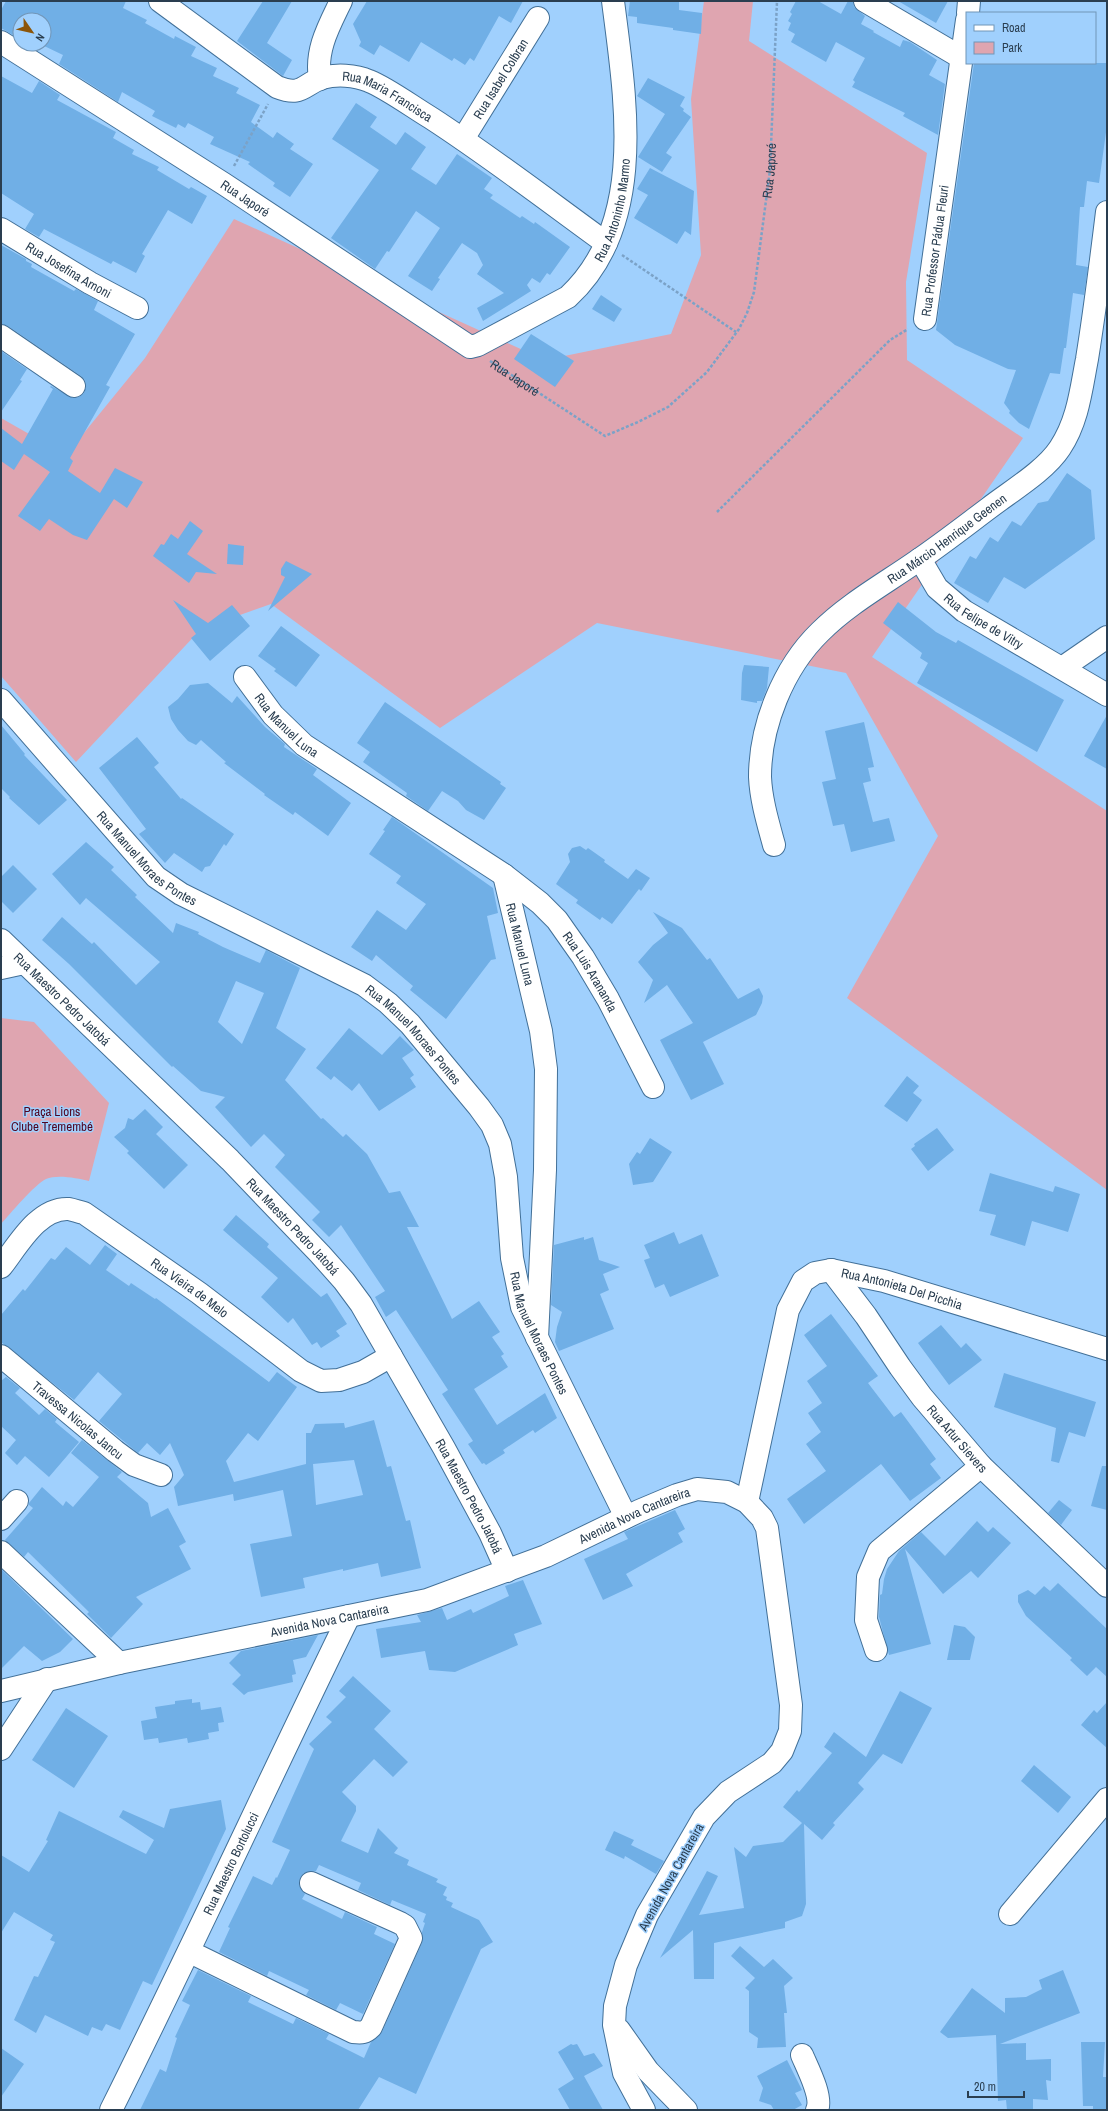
<svg xmlns="http://www.w3.org/2000/svg" width="1108" height="2111" font-family="'Archivo Narrow',sans-serif">
<style>
.green{fill:#dfa5b0}
.building{fill:#70afe6;fill-rule:evenodd}
.lines{fill:none;stroke-linecap:round;stroke-linejoin:round}
.minor-casing{stroke:#427098;stroke-width:24}
.path{stroke:#7ba2c7;stroke-width:2.5;stroke-dasharray:3 2;stroke-linecap:butt}
.minor{stroke:#fff;stroke-width:22}
.labels{text-anchor:middle;dominant-baseline:central;stroke-width:3;stroke-linejoin:round;paint-order:stroke}
.street-label{font-size:13px;fill:#2a3e50;stroke:#a0d0fd}
.park-label{font-size:13px;fill:#510521;stroke:#a0d0fd}
</style>
<rect width="100%" height="100%" fill="#a0d0fd"/>
<!-- green -->
<g class="green">
<polygon points="704,1 753,1 749,41 927,153 906,282 907,360 1023,438 872,657 1107,811 1107,1190 847,998 938,836 846,673 597,623 440,728 271,604 201,629 76,762 1,676 1,418 66,455 145,358 234,219 545,360 671,334 701,255 691,99"/>
<path d="M1,1018L34,1022L109,1103L89,1181C77,1178 57,1174 46,1179C35,1184 9,1215 1,1224Z"/>
</g>
<!-- building -->
<g class="building">
<polygon points="6,1 126,1 123,8 147,20 145,23 174,39 175,36 196,47 191,56 217,68 213,76 239,88 236,93 260,105 251,122 273,138 277,132 294,144 290,149 313,164 290,197 273,186 275,183 248,164 250,162 210,144 214,137 188,123 185,128 178,124 176,128 152,116 155,111 122,92 118,102 59,64 63,55 40,44 44,44 44,20 20,20 20,39 1,28 1,10"/>
<polygon points="263,1 292,1 267,43 292,60 283,76 237,41"/>
<polygon points="367,1 523,1 511,23 499,16 474,61 470,58 465,65 454,58 452,61 421,42 409,62 380,45 374,55 359,46 361,42 353,24"/>
<polygon points="630,1 679,1 679,10 702,13 701,34 673,30 673,28 637,23 637,17 628,16"/>
<polygon points="796,1 818,1 841,14 848,1 853,1 854,7 865,16 861,24 874,31 873,32 900,47 903,40 910,42 937,60 929,75 945,84 938,135 903,116 905,113 852,87 855,82 853,80 865,58 836,42 826,62 791,42 795,34 788,30 791,23 788,21 792,14 790,12"/>
<polygon points="898,1 948,1 936,23"/>
<polygon points="974,63 1106,63 1107,125 1099,183 1087,181 1084,207 1080,207 1076,265 1088,267 1084,295 1073,293 1066,348 1064,348 1060,374 1050,373 1029,429 1019,423 1009,413 1010,411 1004,403 1016,370 1008,369 955,345 936,330"/>
<polygon points="1,76 32,93 39,81 60,95 57,100 116,132 113,138 134,150 132,154 159,167 157,170 189,189 191,187 207,196 192,224 168,210 142,254 145,256 136,273 113,261 111,264 44,229 39,237 25,229 34,214 1,193"/>
<polygon points="648,78 685,97 680,106 684,109 683,111 691,117 666,153 672,157 662,172 638,157 665,114 637,96"/>
<polygon points="356,103 377,117 370,127 396,145 405,132 426,147 411,169 436,185 457,154 492,178 484,189 493,195 490,198 520,218 522,216 534,224 535,222 570,247 550,275 547,273 540,283 532,278 527,285 531,291 483,321 477,308 504,293 477,274 483,265 477,253 462,243 438,278 440,279 432,291 408,276 440,228 416,211 389,252 387,251 375,269 331,238 379,170 332,139"/>
<polygon points="650,168 694,191 691,235 685,231 677,244 634,218 648,195 637,189"/>
<polygon points="1,245 26,259 26,261 32,264 31,267 74,291 76,289 98,301 94,310 135,334 106,385 110,387 70,458 73,461 68,471 100,493 115,468 143,482 127,508 114,499 87,540 73,535 49,519 40,531 18,516 50,472 24,454 14,470 1,461 1,428 22,444 53,389 50,387 51,386 73,398 79,397 84,393 86,387 85,380 81,376 8,326 1,324"/>
<polygon points="601,295 622,309 614,322 592,309"/>
<polygon points="531,334 574,361 555,387 514,359"/>
<polygon points="1,351 27,369 20,380 22,381 1,412"/>
<polygon points="1067,473 1091,490 1095,539 1025,589 1004,577 988,603 954,583 970,556 976,559 990,537 998,542 1012,521 1021,526 1038,503 1048,501"/>
<polygon points="190,521 203,531 187,554 217,574 196,572 189,583 153,556 161,544 164,545 171,534 178,539"/>
<polygon points="228,544 244,546 243,565 227,564"/>
<polygon points="286,561 312,574 268,611 285,577 281,575 281,569"/>
<polygon points="173,600 208,623 232,605 250,626 210,661 191,638 196,634"/>
<polygon points="898,602 936,632 956,643 958,640 1064,700 1037,752 917,683 928,663 920,658 922,653 883,623"/>
<polygon points="281,626 320,655 296,687 274,671 276,669 258,656"/>
<polygon points="744,665 769,667 767,688 762,701 757,701 757,703 741,700 742,673"/>
<polygon points="208,683 232,703 237,696 265,727 285,744 284,747 317,769 313,775 351,803 328,836 295,812 293,815 264,795 265,794 224,763 226,762 201,740 196,745 188,741 178,730 171,719 168,707 178,699 190,685"/>
<polygon points="385,702 501,782 500,784 506,788 484,820 466,810 458,801 442,791 428,811 406,796 407,793 363,762 370,752 357,743"/>
<polygon points="1107,715 1107,769 1084,756"/>
<polygon points="864,722 874,767 868,768 871,781 863,783 873,822 889,818 895,841 851,852 844,824 833,826 822,782 836,779 825,731"/>
<polygon points="1,725 25,754 24,755 67,800 39,825 9,798 10,797 1,788"/>
<polygon points="137,737 159,763 154,767 181,799 182,798 234,834 226,846 224,844 210,866 205,867 202,872 174,853 165,863 139,834 146,829 99,768"/>
<polygon points="392,817 493,888 498,913 487,916 496,959 491,960 446,1019 410,990 413,986 376,955 372,961 351,947 377,910 406,930 426,904 396,883 401,876 369,854 385,831 383,830"/>
<path d="M86,842L114,867L111,870L137,895L135,897L173,933L176,923L199,932L198,934L223,947L260,963L266,950L300,968L276,1028L306,1049L285,1080L321,1119L323,1118L343,1137L346,1134L367,1154L389,1193L400,1191L419,1227H407L452,1319L479,1301L500,1332L492,1337L504,1354L501,1356L508,1367L474,1389L497,1425L545,1393L557,1418L535,1433L533,1430L503,1450L505,1453L486,1465L484,1463L482,1464L468,1444L473,1441L442,1394L448,1390L396,1310L386,1317L375,1297L385,1291L341,1225L329,1237L312,1220L320,1212L275,1167L285,1155L264,1134L251,1147L215,1107L225,1097L201,1091L173,1066L172,1067L69,964L42,940L62,917L92,944L94,942L136,985L160,962L86,898L80,905L52,874ZM236,981L264,993L242,1044L218,1022Z"/>
<polygon points="580,846 586,850 588,848 605,860 604,862 628,879 636,869 650,878 641,891 639,889 612,924 602,917 600,920 576,903 578,900 556,884 570,862 568,854 572,848"/>
<polygon points="13,865 37,889 13,913 1,901 1,877"/>
<polygon points="653,912 682,928 707,960 710,958 738,999 759,988 763,996 762,1003 756,1015 703,1042 724,1084 691,1100 660,1040 693,1023 667,985 644,1003 653,980 638,962 653,945 668,933"/>
<polygon points="349,1028 382,1055 400,1036 414,1050 402,1058 414,1075 410,1078 416,1087 379,1111 359,1083 352,1091 334,1076 331,1080 316,1068"/>
<polygon points="907,1076 919,1086 913,1093 922,1100 907,1122 884,1106"/>
<polygon points="145,1109 163,1127 156,1134 188,1165 164,1189 127,1153 129,1151 114,1137 125,1128 128,1118 133,1120"/>
<polygon points="937,1128 954,1150 928,1171 911,1149 915,1146 914,1144"/>
<polygon points="650,1138 672,1152 653,1182 633,1185 629,1164 637,1152 640,1154"/>
<polygon points="990,1173 1053,1192 1055,1186 1080,1194 1068,1232 1032,1221 1025,1246 990,1235 996,1215 979,1211"/>
<polygon points="236,1215 269,1244 267,1247 321,1297 327,1293 347,1324 336,1331 340,1336 321,1348 317,1342 312,1345 293,1318 288,1323 261,1297 278,1278 223,1230"/>
<polygon points="674,1232 679,1244 702,1234 719,1276 670,1297 664,1284 655,1288 644,1260 650,1258 644,1245"/>
<polygon points="584,1237 584,1240 593,1237 599,1260 620,1267 603,1274 609,1290 600,1294 614,1329 559,1351 555,1342 557,1327 562,1312 551,1305 554,1245"/>
<path d="M105,1245L117,1254L106,1270L129,1286L131,1283L155,1299L156,1298L269,1382L277,1372L297,1387L258,1441L248,1433L226,1461L234,1482L306,1464V1433H311L315,1424L344,1423L345,1428L374,1420L387,1467L391,1466L406,1521L410,1520L421,1568L381,1577L378,1563L343,1571V1569L303,1578L305,1588L261,1597L250,1544L292,1536L283,1490L234,1501L233,1494L178,1506L174,1487L184,1475L170,1443L160,1455L147,1443L138,1453L99,1421L122,1394L98,1372L74,1400L1,1342V1315L23,1289L25,1291L51,1258L55,1260L66,1247L90,1265ZM354,1460L363,1495L316,1505L313,1464Z"/>
<polygon points="831,1314 878,1376 868,1383 894,1417 901,1412 936,1459 930,1464 941,1478 910,1501 881,1464 804,1524 787,1499 826,1471 806,1444 821,1432 808,1413 822,1403 807,1381 827,1366 804,1335"/>
<polygon points="941,1325 961,1348 966,1343 982,1360 949,1385 918,1343"/>
<polygon points="1004,1373 1096,1402 1085,1437 1069,1432 1059,1463 1051,1461 1056,1428 994,1407"/>
<polygon points="6,1377 20,1388 15,1393 39,1415 45,1409 57,1419 55,1422 79,1442 49,1477 25,1456 17,1465 5,1453 16,1440 1,1426 1,1381"/>
<polygon points="82,1440 122,1472 117,1477 148,1503 151,1517 168,1508 186,1542 179,1546 191,1569 136,1597 143,1604 111,1638 87,1614 89,1612 28,1552 24,1557 5,1540 33,1508 29,1505 29,1503 42,1487 63,1506 66,1501 73,1507 99,1477 71,1453"/>
<polygon points="1102,1466 1107,1466 1107,1510 1091,1506"/>
<polygon points="1059,1500 1072,1510 1061,1525 1048,1513"/>
<polygon points="675,1510 685,1529 678,1533 683,1542 626,1574 633,1586 603,1600 584,1559 628,1539 624,1532"/>
<polygon points="977,1521 988,1532 993,1527 1011,1543 978,1578 971,1571 943,1594 905,1549 931,1644 889,1655 879,1617 880,1595 882,1594 884,1579 887,1569 899,1551 921,1532 945,1556"/>
<polygon points="1,1569 73,1639 60,1652 42,1661 24,1646 1,1669"/>
<polygon points="523,1580 542,1624 514,1634 518,1645 455,1672 429,1670 425,1651 381,1658 376,1629 421,1622 417,1615 442,1608 447,1620 471,1609 473,1613 509,1596 505,1586"/>
<polygon points="1058,1583 1107,1629 1107,1677 1096,1667 1087,1676 1070,1660 1072,1658 1026,1616 1018,1602 1018,1595 1028,1590 1035,1595 1044,1586 1050,1591"/>
<polygon points="954,1625 965,1627 975,1637 970,1660 947,1660"/>
<polygon points="318,1635 306,1657 293,1660 296,1674 292,1675 293,1682 248,1692 244,1695 232,1684 241,1675 229,1663 241,1651"/>
<polygon points="353,1676 391,1711 374,1729 408,1762 393,1777 374,1759 342,1792 356,1806 356,1811 341,1841 368,1853 378,1828 398,1848 394,1853 409,1860 407,1865 438,1879 436,1882 447,1887 443,1895 447,1897 446,1900 453,1903 451,1907 479,1920 493,1942 481,1949 416,2094 379,2077 358,2110 140,2110 160,2069 166,2072 177,2038 175,2037 190,2005 182,2001 198,1970 251,1996 248,2002 293,2024 296,2018 329,2034 326,2039 364,2058 371,2042 382,2032 422,1943 422,1932 425,1923 423,1922 426,1914 392,1900 390,1905 358,1890 361,1883 319,1865 316,1871 304,1873 300,1878 299,1885 305,1894 302,1899 342,1919 345,1912 377,1927 374,1934 395,1944 363,2014 340,2003 336,2010 306,1995 309,1990 269,1971 267,1976 219,1952 230,1928 228,1927 253,1876 272,1885 276,1877 277,1878 290,1850 272,1842 314,1749 309,1744 332,1722 326,1717 346,1697 339,1691"/>
<polygon points="900,1691 932,1708 902,1764 883,1754 858,1783 864,1789 833,1823 835,1825 822,1840 804,1824 806,1904 802,1916 785,1922 785,1928 714,1943 714,1979 694,1979 693,1930 660,1958 707,1871 718,1876 699,1915 744,1908 734,1847 746,1857 753,1846 783,1842 802,1823 783,1807 797,1790 799,1792 832,1753 824,1747 834,1732 866,1757"/>
<polygon points="192,1699 192,1703 200,1702 201,1710 221,1707 224,1722 218,1723 219,1731 208,1733 209,1739 188,1743 187,1738 159,1743 158,1738 144,1740 141,1721 157,1718 155,1707 175,1704 175,1701"/>
<polygon points="1107,1702 1107,1748 1081,1725 1094,1710 1097,1713"/>
<polygon points="66,1708 108,1736 74,1788 32,1760"/>
<polygon points="1034,1765 1071,1797 1058,1813 1021,1781"/>
<polygon points="221,1800 226,1829 152,1985 143,1981 120,2030 106,2024 102,2031 92,2027 88,2036 45,2015 36,2033 14,2020 34,1976 38,1977 55,1942 50,1940 53,1935 14,1912 1,1933 1,1855 29,1872 48,1841 46,1840 59,1811 146,1854 154,1840 119,1817 123,1810 164,1828 170,1809"/>
<polygon points="614,1831 634,1840 631,1845 664,1861 656,1874 625,1856 624,1859 605,1850"/>
<polygon points="740,1946 764,1967 773,1959 793,1978 784,1986 787,2013 784,2013 786,2047 757,2048 758,2038 749,2032 749,1991 745,1988 755,1978 731,1956"/>
<polygon points="1063,1970 1080,2013 1000,2044 1026,2043 1026,2060 1051,2059 1051,2081 1046,2080 1048,2100 1033,2099 1033,2110 1007,2110 1006,2100 998,2101 996,2035 948,2038 940,2032 972,1988 1005,2013 1005,1998 1026,1997 1042,1989 1039,1980"/>
<polygon points="1081,2042 1105,2042 1103,2077 1107,2077 1107,2110 1093,2110 1093,2106 1083,2106"/>
<polygon points="571,2044 573,2045 577,2044 584,2056 594,2053 603,2066 584,2076 603,2110 570,2110 558,2089 574,2079 558,2052"/>
<polygon points="1,2048 24,2064 1,2097"/>
<polygon points="787,2060 802,2090 795,2093 802,2105 793,2110 774,2110 771,2105 759,2101 763,2088 757,2076"/>
</g>
<g class="lines">
<!-- minor casing -->
<g class="minor-casing">
<g id="minor">
<path id="s2" d="M160,1L277,87C302,97 302,85 322,78C336,74 355,75 369,81C387,88 414,108 431,118C491,157 548,201 606,243"/>
<polyline points="865,1 962,58"/>
<polyline points="968,13 969,1"/>
<path id="s3" d="M1,42L224,184L470,347L478,345L568,297C648,223 625,97 613,1"/>
<path d="M320,79C315,50 329,26 341,1"/>
<path id="s4" d="M463,139L538,18"/>
<path id="s5" d="M1,229L90,283L137,308"/>
<path id="s6" d="M925,319L967,20"/>
<polyline points="1,336 74,386"/>
<path id="s7" d="M920,559L937,588L964,611L1107,695"/>
<polyline points="1062,668 1107,637"/>
<path id="s8" d="M245,677L273,715L304,745L504,875L540,903L557,920L583,957L608,999L653,1087"/>
<path id="s9" d="M1,700L156,877L181,894L364,985L388,1003L410,1024L479,1107L492,1125L500,1144L506,1177L512,1258L522,1307L626,1517"/>
<path id="s10" d="M774,845C768,823 761,800 760,777C760,726 783,668 820,632C848,604 884,584 917,561C942,544 965,526 989,508C1011,491 1045,471 1060,448C1078,421 1081,390 1087,359C1095,310 1101,261 1107,212"/>
<path id="s11" d="M504,875L541,1031L546,1069L545,1170L537,1338"/>
<path id="s12" d="M1,940L230,1160L320,1254L344,1281L361,1304L444,1448L490,1533L507,1571"/>
<polyline points="1,968 24,963"/>
<path id="s13" d="M1,1267C17,1247 38,1207 69,1209C74,1210 79,1212 84,1213L199,1293L301,1371L321,1381L339,1380L363,1372L391,1356"/>
<path id="s14" d="M831,1270L866,1316L900,1367L922,1397L981,1466L1107,1586"/>
<path id="s15" d="M1,1356L115,1451L134,1465L161,1475"/>
<path id="s16" d="M747,1502L788,1310L803,1281L815,1273L831,1270L884,1281L1107,1349"/>
<polyline points="1,1519 17,1501"/>
<polyline points="1,1552 119,1663"/>
<polyline points="876,1650 866,1620 868,1577 879,1551 981,1466"/>
<path id="s17" d="M1,1691L119,1663L427,1600L546,1556L639,1511L677,1495L697,1489L727,1492L747,1502L762,1518L767,1528L791,1705L790,1731L782,1751L772,1763L728,1792L704,1817L647,1915L626,1965L615,2006L614,2025L624,2073L644,2110"/>
<polyline points="1,1749 47,1679"/>
<polyline points="1010,1914 1107,1799"/>
<path d="M190,1952L353,2032C362,2033 365,2033 371,2027L411,1938L405,1926L400,1923L311,1883"/>
<polyline points="619,2030 648,2071 686,2110"/>
<path d="M802,2055C807,2067 823,2097 817,2110"/>
<path id="s18" d="M111,2110C193,1946 269,1780 349,1616"/>
</g>
</g>
<!-- path -->
<g class="path">
<polyline points="234,166 268,104"/>
<polyline points="622,255 736,332"/>
<path id="s1" d="M490,361L605,436L638,422L668,407L707,372L739,329L747,313L754,292L770,170L777,1"/>
<polyline points="717,512 890,340 908,329"/>
</g>
<!-- minor -->
<use href="#minor" class="minor"/>
</g>
<g class="labels">
<!-- street labels -->
<g class="street-label">
<text stroke="none"><textPath href="#s4" startOffset="71">Rua Isabel Colbran</textPath></text>
<text stroke="none"><textPath href="#s2" startOffset="264">Rua Maria Francisca</textPath></text>
<text stroke="none"><textPath href="#s1" startOffset="475">Rua Japoré</textPath></text>
<text stroke="none"><textPath href="#s3" startOffset="290">Rua Japoré</textPath></text>
<text stroke="none"><textPath href="#s3" startOffset="770">Rua Antoninho Marmo</textPath></text>
<text stroke="none"><textPath href="#s6" startOffset="69">Rua Professor Pádua Fleuri</textPath></text>
<text stroke="none"><textPath href="#s5" startOffset="79">Rua Josefina Arnoni</textPath></text>
<text stroke="none"><textPath href="#s1" startOffset="30">Rua Japoré</textPath></text>
<text stroke="none"><textPath href="#s10" startOffset="388">Rua Márcio Henrique Geenen</textPath></text>
<text stroke="none"><textPath href="#s7" startOffset="91">Rua Felipe de Vitry</textPath></text>
<text stroke="none"><textPath href="#s8" startOffset="64">Rua Manuel Luna</textPath></text>
<text stroke="none"><textPath href="#s9" startOffset="216">Rua Manuel Moraes Pontes</textPath></text>
<text stroke="none"><textPath href="#s11" startOffset="71">Rua Manuel Luna</textPath></text>
<text stroke="none"><textPath href="#s8" startOffset="460">Rua Luis Arananda</textPath></text>
<text stroke="none"><textPath href="#s12" startOffset="85">Rua Maestro Pedro Jatobá</textPath></text>
<text stroke="none"><textPath href="#s9" startOffset="540">Rua Manuel Moraes Pontes</textPath></text>
<text stroke="none"><textPath href="#s12" startOffset="409">Rua Maestro Pedro Jatobá</textPath></text>
<text stroke="none"><textPath href="#s13" startOffset="238">Rua Vieira de Melo</textPath></text>
<text stroke="none"><textPath href="#s16" startOffset="333">Rua Antonieta Del Picchia</textPath></text>
<text stroke="none"><textPath href="#s9" startOffset="876">Rua Manuel Moraes Pontes</textPath></text>
<text stroke="none"><textPath href="#s15" startOffset="100">Travessa Nicolas Jancu</textPath></text>
<text stroke="none"><textPath href="#s14" startOffset="211">Rua Artur Sievers</textPath></text>
<text stroke="none"><textPath href="#s12" startOffset="733">Rua Maestro Pedro Jatobá</textPath></text>
<text stroke="none"><textPath href="#s17" startOffset="660">Avenida Nova Cantareira</textPath></text>
<text stroke="none"><textPath href="#s17" startOffset="336">Avenida Nova Cantareira</textPath></text>
<text stroke="none"><textPath href="#s18" startOffset="274">Rua Maestro Bortolucci</textPath></text>
<text transform="translate(671 1877) rotate(-61)">Avenida Nova Cantareira</text>
</g>
<!-- park labels -->
<g class="park-label">
<text x="52" y="1111">Praça Lions<tspan x="52" dy="15">Clube Tremembé</tspan></text>
</g>
</g>
<!-- border -->
<rect width="1108" height="2111" fill="none" stroke="#2a3e50" stroke-width="4"/>
<!-- legend -->
<rect x="966" y="12" width="130" height="52" fill="#a0d0fd" stroke="#7196b8"/>
<rect x="974" y="25" width="20" height="6" fill="#ffffff" stroke="#7196b8"/>
<text x="1002" y="32" font-size="12" fill="#2a3e50">Road</text>
<rect x="974" y="42" width="20" height="12" fill="#dfa5b0" stroke="#7196b8"/>
<text x="1002" y="52" font-size="12" fill="#2a3e50">Park</text>
<!-- north arrow -->
<g transform="translate(32 32) rotate(124)"><circle r="19" fill="#a0d0fd" stroke="#7196b8"/>
<path d="M0-3L7 15L0 10L-7 15Z" fill="#8c5509"/>
<text y="-6" font-size="11" font-weight="bold" text-anchor="middle" fill="#2a3e50">N</text>
</g>
<!-- scale -->
<path d="M968 2091v6h56v-6" fill="none" stroke="#2a3e50" stroke-width="2"/>
<text x="974" y="2091" font-size="12" fill="#2a3e50" stroke="#a0d0fd" stroke-width="3" paint-order="stroke">20 m</text>
</svg>
